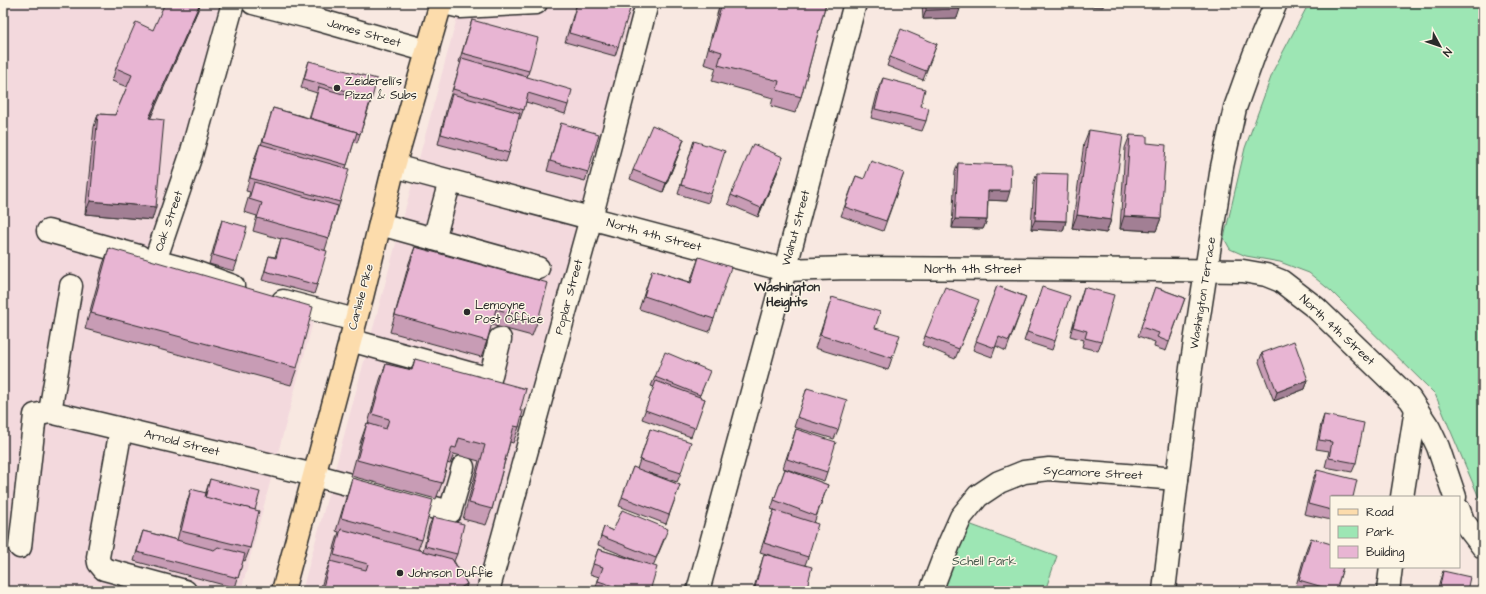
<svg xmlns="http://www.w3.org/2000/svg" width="1486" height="594" font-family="'Architects Daughter',sans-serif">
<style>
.built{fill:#f3d9dd}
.green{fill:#9de6b4;stroke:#648870}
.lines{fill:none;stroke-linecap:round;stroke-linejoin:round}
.minor-casing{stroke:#2b2b2b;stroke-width:25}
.major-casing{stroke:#2b2b2b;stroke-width:25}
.minor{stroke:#fcf5e5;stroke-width:22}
.major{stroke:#fcdcac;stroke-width:22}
.wall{fill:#c89cb5;stroke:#2b2b2b}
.shaded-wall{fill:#a27f94;stroke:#2b2b2b}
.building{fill:#e8b5d3;stroke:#2b2b2b}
.poi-dot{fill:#2b2b2b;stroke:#fcf5e5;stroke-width:1.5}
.labels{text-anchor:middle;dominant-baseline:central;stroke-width:3;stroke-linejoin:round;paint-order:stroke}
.street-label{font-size:12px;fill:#2b2b2b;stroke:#fcf5e5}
.poi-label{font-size:12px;fill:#2b2b2b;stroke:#fcf5e5;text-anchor:start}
.park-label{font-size:12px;fill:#485a4d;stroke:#fcf5e5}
.neighbourhood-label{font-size:13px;font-weight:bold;fill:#2b2b2b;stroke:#fcf5e5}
</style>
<rect width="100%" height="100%" fill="#f8e8e1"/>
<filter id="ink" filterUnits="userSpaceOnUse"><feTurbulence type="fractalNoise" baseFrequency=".025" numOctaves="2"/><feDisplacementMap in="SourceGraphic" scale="8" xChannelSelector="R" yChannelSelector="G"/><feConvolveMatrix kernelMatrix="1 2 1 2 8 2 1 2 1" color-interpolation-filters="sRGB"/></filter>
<g filter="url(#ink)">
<!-- built -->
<g class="built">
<polygon points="3,3 220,3 147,271 313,322 241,591 3,591"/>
<polygon points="461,3 642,3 482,591 302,591"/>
</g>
<!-- green -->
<g class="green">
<polygon points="1309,3 1483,3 1483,507 1435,394 1331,291 1309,273 1280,262 1246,256 1230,249 1224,238 1245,148 1274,69"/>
<polygon points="966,523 1057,556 1045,591 941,591"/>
</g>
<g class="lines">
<!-- minor casing -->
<g class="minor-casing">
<g id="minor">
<polyline points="233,3 191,155 155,261 192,271 233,286"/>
<polyline points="253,3 308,17 428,51"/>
<polyline points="444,3 461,7 536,3"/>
<polyline points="394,166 785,270 848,268 1171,270 1243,271 1266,275 1281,281 1316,308 1410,399 1429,428 1438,447 1455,497"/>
<polyline points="380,224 538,268"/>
<polyline points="48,231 139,256"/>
<polyline points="434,239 450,181"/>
<polyline points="283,301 355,320"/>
<polyline points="350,340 490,379 500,339"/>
<polyline points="50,412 314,475 450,512 463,467"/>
<polyline points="121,429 98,557 99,563 104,569 185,591"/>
<polyline points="1402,497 1416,409"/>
<polyline points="1459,510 1463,521 1483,547"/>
<polyline points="20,547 35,415 50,412 71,286"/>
<polyline points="488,591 591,218 647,3"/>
<polyline points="698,591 785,270 855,3"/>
<polyline points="931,591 949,544 961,517 978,496 999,482 1024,472 1049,469 1177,479"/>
<polyline points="1164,591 1177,479 1191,368 1222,167 1235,108 1254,55 1276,3"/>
<polyline points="1388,591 1391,567"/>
</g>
</g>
<!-- major casing -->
<g class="major-casing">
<polyline id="major" points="283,591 362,297 394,166 441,3"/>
</g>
<!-- minor -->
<use href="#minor" class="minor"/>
<!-- major -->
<use href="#major" class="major"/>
</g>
<!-- wall -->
<g class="wall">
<polygon points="201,3 150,118 152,220 85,214 94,127 98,114 115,115 127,87 112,81 116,68 153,30"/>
<polygon points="577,3 609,3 618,47 615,56 565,42"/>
<polygon points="720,3 826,3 801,97 795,113 771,106 773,98 712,81 716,68 704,64"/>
<polygon points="922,3 960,3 957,18 923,19"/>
<polygon points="472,20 529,71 527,77 568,105 565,114 526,102 520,119 518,118 509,153 506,162 438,144 448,103 461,63 459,62 469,29"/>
<polygon points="937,44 923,80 887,66 890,57"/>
<polygon points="309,61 372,98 357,143 354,142 346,168 340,202 325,250 317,285 314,294 262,280 269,256 275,257 281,239 253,231 257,216 244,212 250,192 246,191 255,157 260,144 261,145 269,121 273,108 309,118 317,93 301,88 306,70"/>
<polygon points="883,78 921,106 926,121 922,131 871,118 879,87"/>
<polygon points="561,123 588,172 585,181 547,171 558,133"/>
<polygon points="1089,130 1111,220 1106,233 1072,228 1084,143"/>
<polygon points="1130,135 1147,143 1161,218 1156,231 1120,229 1125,148"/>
<polygon points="694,141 711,194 708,203 678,194"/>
<polygon points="681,148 663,192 630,179 633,170"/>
<polygon points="958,163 1007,201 988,200 987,220 983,229 952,228 955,172"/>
<polygon points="780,166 758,217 728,204 731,195"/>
<polygon points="904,173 883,231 841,216 856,176 864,179"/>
<polygon points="1037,173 1066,221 1063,231 1031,229 1034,182"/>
<polygon points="222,220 237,262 234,271 209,264 219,229"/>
<polygon points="415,247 538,320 532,336 491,325 487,341 481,357 390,332 409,263"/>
<polygon points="109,248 297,368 291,385 85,329 103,264"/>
<polygon points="699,257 714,319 709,332 639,309 652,270 690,282"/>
<polygon points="997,286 1026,297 1006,351 996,346 992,357 973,350"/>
<polygon points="1084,287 1101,342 1098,351 1082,347 1084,340 1070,336 1081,296"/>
<polygon points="1155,287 1185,298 1166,351 1154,347 1155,342 1138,336"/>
<polygon points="1039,296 1055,341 1052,350 1024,341"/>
<polygon points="832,297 875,328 892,358 888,370 815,348"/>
<polygon points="975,310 955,359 922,345 925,336"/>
<polygon points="1262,353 1308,380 1305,389 1274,401 1259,362"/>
<polygon points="415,359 520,411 519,427 513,443 510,442 492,509 486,525 463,519 479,461 454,454 450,464 447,463 442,483 436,499 351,476 361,440 367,423 368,424 380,380 386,364 411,370"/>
<polygon points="655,377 706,380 699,397 705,399 691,437 642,419 654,387 651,386"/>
<polygon points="807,388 838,430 834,439 794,427"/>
<polygon points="1324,415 1356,463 1352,472 1325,467 1329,451 1316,449 1321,424"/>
<polygon points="650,429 681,473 677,482 648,473 680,485 666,524 619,506 633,467 637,469"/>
<polygon points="796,429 827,472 824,481 783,468"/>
<polygon points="785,469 828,485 814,523 808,557 805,565 806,591 753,591 761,564 764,554 785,560 760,552 774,510 777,511 771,509"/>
<polygon points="1317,470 1331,497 1331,520 1304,514 1313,479"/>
<polygon points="352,478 422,540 418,549 423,551 429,526 433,517 457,554 454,561 467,584 465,591 320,591 324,577 330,561 331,561 335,545 339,532 336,531 348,491"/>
<polygon points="210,479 255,510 250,548 245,561 243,560 238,578 235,588 134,561 140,540 143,531 177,540 187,502 191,489 205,495"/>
<polygon points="604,527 613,531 665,538 653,566 650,591 597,591 595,590 599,577 590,574 598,549 635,560 598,545"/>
<polygon points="1311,538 1343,567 1336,591 1303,591 1295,589 1307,547"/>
<polygon points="1443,571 1467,591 1437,591 1440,580"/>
</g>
<!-- shaded-wall -->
<g class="shaded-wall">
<polygon points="200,3 201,3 145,131 149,118"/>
<polygon points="1078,3 1104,3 1103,7 1077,6"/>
<polygon points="960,9 957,18 923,19 926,10"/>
<polygon points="684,139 681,148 663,192 666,183"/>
<polygon points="783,157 780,166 758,217 761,208"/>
<polygon points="988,191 1010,191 1007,201 985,200"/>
<polygon points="90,201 156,207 152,220 85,214"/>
<polygon points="1077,215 1111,220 1106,233 1072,228"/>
<polygon points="1124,216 1161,218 1156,231 1120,229"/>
<polygon points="955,219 987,220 983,229 952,228"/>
<polygon points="1035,220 1066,221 1063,231 1031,229"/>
<polygon points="1308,380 1305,389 1274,401 1277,392"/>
<polygon points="467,584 465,591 455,591"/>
</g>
<!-- building -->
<g class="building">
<polygon points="165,3 200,3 149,118 164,120 156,207 90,201 98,114 115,115 132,75 116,68 136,22 153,30"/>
<polygon points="577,3 609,3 630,9 618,47 569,33"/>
<polygon points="722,3 826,3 801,97 777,90 779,81 718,65 722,52 709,48"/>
<polygon points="926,3 960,3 960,9 926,10"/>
<polygon points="472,20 538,38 529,71 462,53"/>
<polygon points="901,29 937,44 926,71 890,57"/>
<polygon points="462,58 572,90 568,105 528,93 524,110 453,89"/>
<polygon points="309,61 377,79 372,98 304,79"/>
<polygon points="883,78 925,89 921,106 929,108 926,121 875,109"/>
<polygon points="319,87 370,102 360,134 357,133 357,132 310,118"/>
<polygon points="452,94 520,113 509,153 441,134"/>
<polygon points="273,108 357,132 347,165 263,141"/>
<polygon points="561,123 599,134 588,172 550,161"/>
<polygon points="652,125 684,139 666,183 633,170"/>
<polygon points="1089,130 1123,135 1111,220 1077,215"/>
<polygon points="1130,135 1147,136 1147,143 1166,145 1161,218 1124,216"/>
<polygon points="694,141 725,151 711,194 681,185"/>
<polygon points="260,144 349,169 340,202 250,178"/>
<polygon points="753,144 783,157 761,208 731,195"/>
<polygon points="871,161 904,173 886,221 845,207 856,176 864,179"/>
<polygon points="958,163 1011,165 1010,191 988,191 987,220 955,219"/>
<polygon points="1037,173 1068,174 1066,221 1035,220"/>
<polygon points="254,182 338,206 329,238 257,218 262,203 249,199"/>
<polygon points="222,220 247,227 237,262 213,255"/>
<polygon points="281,238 327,251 317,285 265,271 269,256 276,258"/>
<polygon points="415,247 548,283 538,320 496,309 487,341 395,315"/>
<polygon points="109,248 313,307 297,368 91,313"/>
<polygon points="699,257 731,267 714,319 644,296 652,270 691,283"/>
<polygon points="997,286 1026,297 1009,341 999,337 995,348 976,341"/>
<polygon points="945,287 979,300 959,349 925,336"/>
<polygon points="1042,287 1070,296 1055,341 1027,332"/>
<polygon points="1084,287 1114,295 1101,342 1085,338 1087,331 1073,327"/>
<polygon points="1155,287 1185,298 1169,342 1157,337 1159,333 1141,327"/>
<polygon points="832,297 880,312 875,328 900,335 892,358 820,335"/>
<polygon points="1294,341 1308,380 1277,392 1262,353"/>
<polygon points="665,352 710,371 700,395 655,377"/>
<polygon points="415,359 526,389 520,411 523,411 519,427 514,426 492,509 469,503 485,445 459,438 456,448 452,447 442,483 357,460 367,423 386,429 389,419 372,414 386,364 412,370"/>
<polygon points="656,381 705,399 695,428 645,410"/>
<polygon points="807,388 847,400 838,430 797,417"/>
<polygon points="1324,415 1364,423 1356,463 1329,458 1332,442 1319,440"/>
<polygon points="650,429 691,442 681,473 640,460"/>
<polygon points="796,429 836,442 827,472 787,459"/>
<polygon points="633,467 680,485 669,515 622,497"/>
<polygon points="785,469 828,485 816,516 774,500"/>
<polygon points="1317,470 1357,480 1353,497 1331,497 1331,510 1308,504"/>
<polygon points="352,478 433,500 422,540 341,518"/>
<polygon points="210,479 260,492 255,510 205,498"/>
<polygon points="191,489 206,493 205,497 259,511 250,548 181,531"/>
<polygon points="622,510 668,529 656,558 601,536 604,527 613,531"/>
<polygon points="774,510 818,524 808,557 764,543"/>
<polygon points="433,517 464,524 457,554 425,546"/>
<polygon points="341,529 452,559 467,584 455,591 322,591 330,561 366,570 368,564 334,555"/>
<polygon points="143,531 214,550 218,547 245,554 238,578 137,552"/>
<polygon points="1311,538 1331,544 1331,567 1343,567 1336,591 1299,580"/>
<polygon points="598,549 657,567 650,591 629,591 598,581 603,567 593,564"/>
<polygon points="764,554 812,567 806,591 754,591"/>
<polygon points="1443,571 1470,577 1467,591 1439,591"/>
</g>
</g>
<!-- markers -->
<g class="poi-dot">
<circle cx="337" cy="88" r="4"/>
<circle cx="467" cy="312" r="4"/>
<circle cx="400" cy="573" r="4"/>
</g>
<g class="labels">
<!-- street labels -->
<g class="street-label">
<text transform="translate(364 33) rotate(16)">James Street</text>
<text transform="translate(169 221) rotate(-71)">Oak Street</text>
<text transform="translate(796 228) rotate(-75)">Walnut Street</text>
<text transform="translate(654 235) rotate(15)">North 4th Street</text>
<text x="973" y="269">North 4th Street</text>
<text transform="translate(1203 293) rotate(-81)">Washington Terrace</text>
<text transform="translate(361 297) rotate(-75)">Carlisle Pike</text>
<text transform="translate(569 297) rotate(-75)">Poplar Street</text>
<text transform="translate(1337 330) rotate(43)">North 4th Street</text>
<text transform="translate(182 443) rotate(14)">Arnold Street</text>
<text transform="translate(1093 473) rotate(3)">Sycamore Street</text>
</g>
<!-- poi labels -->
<g class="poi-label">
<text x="345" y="81">Zeiderelli's<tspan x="345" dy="14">Pizza &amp; Subs</tspan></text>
<text x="475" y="305">Lemoyne<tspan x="475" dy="14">Post Office</tspan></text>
<text x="408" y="573">Johnson Duffie</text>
</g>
<!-- park labels -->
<g class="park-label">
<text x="984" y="561">Schell Park</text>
</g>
<!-- neighbourhood labels -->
<g class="neighbourhood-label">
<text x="787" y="287">Washington<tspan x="787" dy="15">Heights</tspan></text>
</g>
</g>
<!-- margin -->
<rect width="1486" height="594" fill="none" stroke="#fcf5e5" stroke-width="16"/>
<rect x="8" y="8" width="1470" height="578" fill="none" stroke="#2b2b2b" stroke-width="1.5" filter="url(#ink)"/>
<!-- legend -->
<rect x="1330" y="496" width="130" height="72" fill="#fcf5e5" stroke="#a8a49b"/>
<rect x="1338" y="509" width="20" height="6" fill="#fcdcac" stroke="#a8a49b"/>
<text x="1366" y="516" font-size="12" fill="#2b2b2b">Road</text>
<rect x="1338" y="526" width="20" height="12" fill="#9de6b4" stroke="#a8a49b"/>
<text x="1366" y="536" font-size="12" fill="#2b2b2b">Park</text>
<rect x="1338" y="546" width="20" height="12" fill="#e8b5d3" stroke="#a8a49b"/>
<text x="1366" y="556" font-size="12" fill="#2b2b2b">Building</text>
<!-- north arrow -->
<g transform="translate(1440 46) rotate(130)" stroke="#fcf5e5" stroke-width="3" paint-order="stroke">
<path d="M0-3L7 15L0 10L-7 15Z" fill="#2b2b2b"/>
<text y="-6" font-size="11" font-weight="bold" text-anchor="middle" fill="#2b2b2b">N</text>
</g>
</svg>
